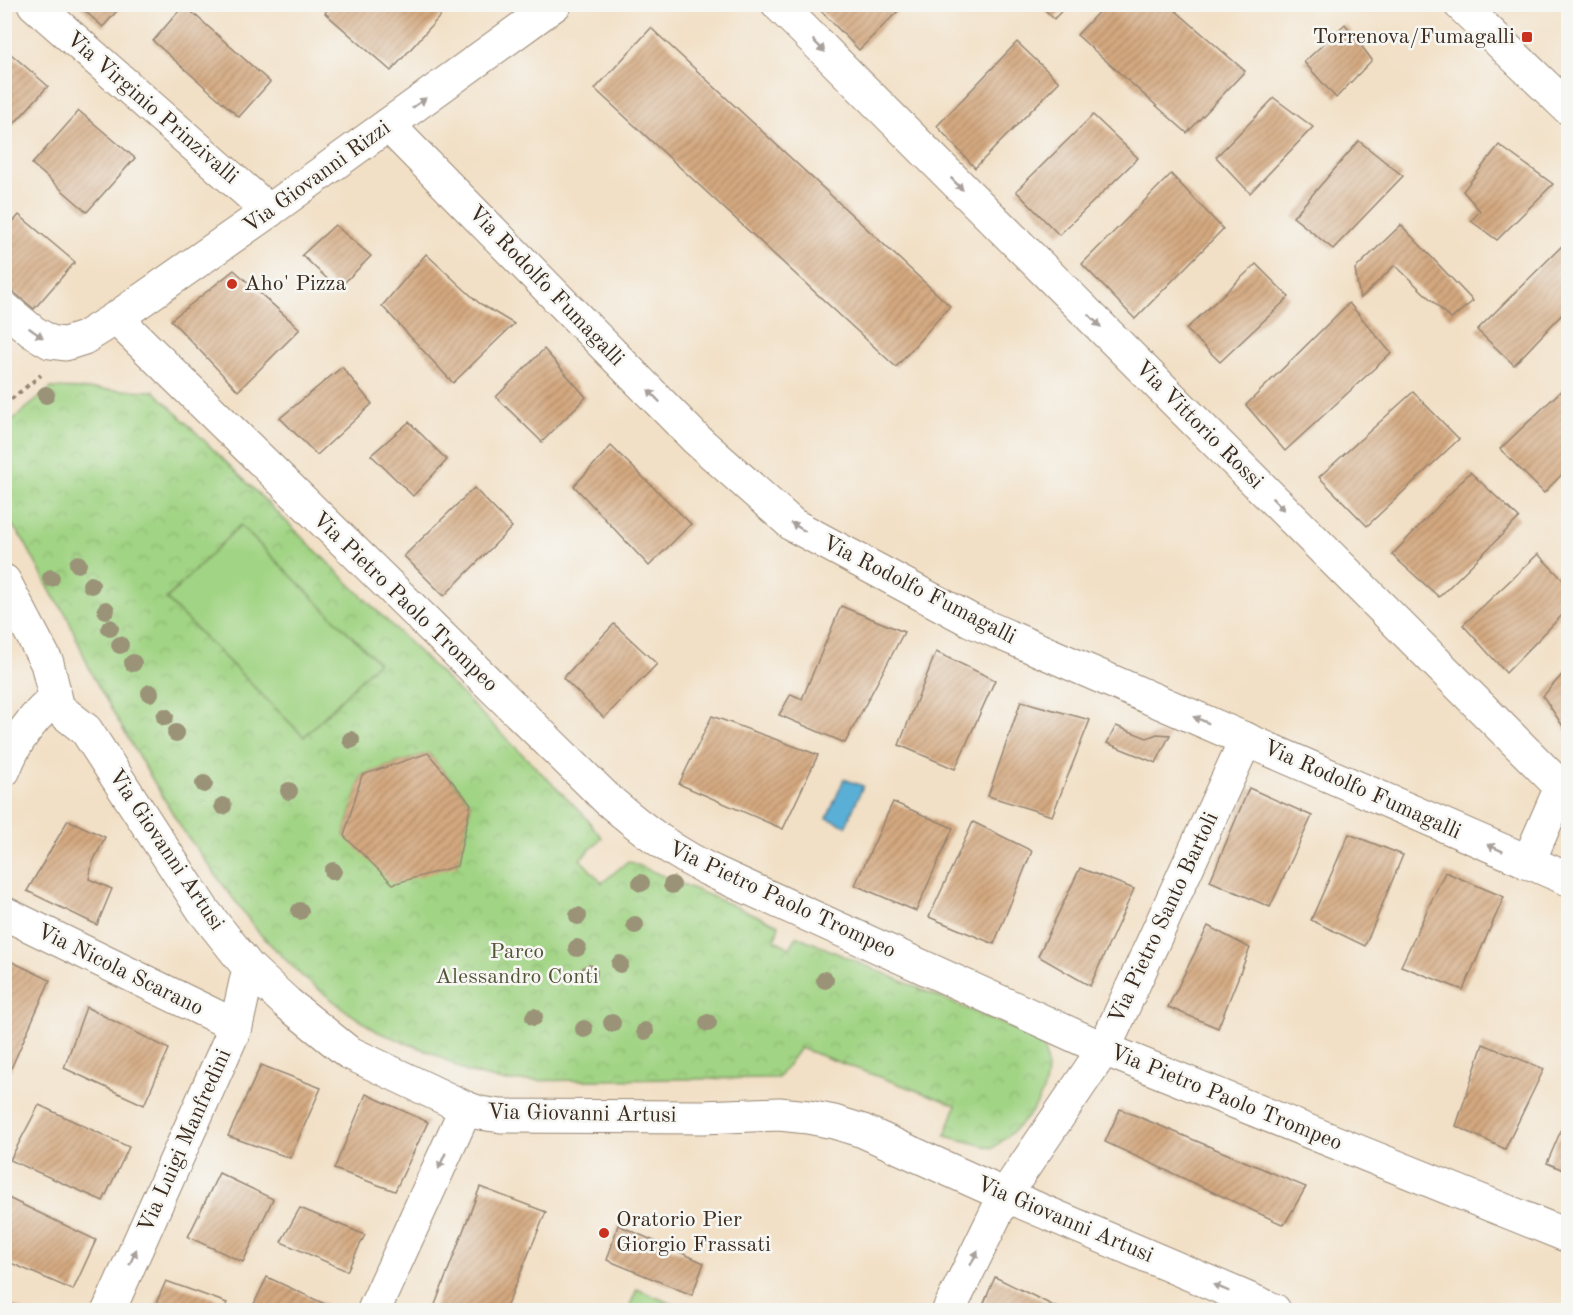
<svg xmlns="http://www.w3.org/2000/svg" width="1573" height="1315" font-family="'Old Standard TT',serif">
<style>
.grass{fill:#a1d484;stroke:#6e7f51;stroke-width:1.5}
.park{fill:url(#park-crowns);stroke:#6e7f51;stroke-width:1.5;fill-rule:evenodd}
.water{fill:#5aafd6;stroke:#4a6c7a;stroke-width:1.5}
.building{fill:url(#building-hatch)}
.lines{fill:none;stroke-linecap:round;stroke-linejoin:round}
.minor-casing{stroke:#968572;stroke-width:35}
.tertiary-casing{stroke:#968572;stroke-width:35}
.path{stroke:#968572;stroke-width:4;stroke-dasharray:4.5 4.5;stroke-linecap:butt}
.minor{stroke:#fff;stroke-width:33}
.tertiary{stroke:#fff;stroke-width:33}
.tree{fill:#9b9378}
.oneway{fill:#a79f9a}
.poi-dot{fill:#c8321e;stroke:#f6f6f2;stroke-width:2}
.labels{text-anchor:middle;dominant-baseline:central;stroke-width:5;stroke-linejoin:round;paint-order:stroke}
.poi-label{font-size:22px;fill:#3b2a1e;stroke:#f6f6f2;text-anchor:start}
.street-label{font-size:22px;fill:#3b2a1e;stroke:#f6f6f2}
.park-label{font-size:22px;fill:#545438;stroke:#f6f6f2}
</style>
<defs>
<pattern id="park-crowns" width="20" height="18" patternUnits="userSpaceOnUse" patternTransform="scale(1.5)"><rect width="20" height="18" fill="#a1d484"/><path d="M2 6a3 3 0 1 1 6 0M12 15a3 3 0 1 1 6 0" fill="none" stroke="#8cb672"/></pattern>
<pattern id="building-hatch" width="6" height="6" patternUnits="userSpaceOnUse" patternTransform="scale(1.5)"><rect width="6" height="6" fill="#d4a980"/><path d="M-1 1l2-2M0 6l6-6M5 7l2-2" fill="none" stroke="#ad8a68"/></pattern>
</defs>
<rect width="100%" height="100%" fill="#f6f6f2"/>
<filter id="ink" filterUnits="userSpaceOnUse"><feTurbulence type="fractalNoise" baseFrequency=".0167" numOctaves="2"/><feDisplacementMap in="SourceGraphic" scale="12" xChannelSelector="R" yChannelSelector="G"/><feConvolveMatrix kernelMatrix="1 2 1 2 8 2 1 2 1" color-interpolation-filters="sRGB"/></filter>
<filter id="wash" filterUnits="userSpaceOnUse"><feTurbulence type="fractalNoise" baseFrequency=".008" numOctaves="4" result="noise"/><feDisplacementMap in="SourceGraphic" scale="24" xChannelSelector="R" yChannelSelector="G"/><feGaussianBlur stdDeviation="1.35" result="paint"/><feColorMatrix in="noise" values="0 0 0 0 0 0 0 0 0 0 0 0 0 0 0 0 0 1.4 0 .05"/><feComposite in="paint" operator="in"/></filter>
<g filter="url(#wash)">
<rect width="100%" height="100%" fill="#f2e0c6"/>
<!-- grass -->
<g class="grass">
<polygon points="240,525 378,662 304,737 166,599"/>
<polygon points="637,1289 686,1310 628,1310"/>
</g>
<!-- park -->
<path class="park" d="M51,388L154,391L583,814L602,838L580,859L602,883L628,861L779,925L775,940L790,948L797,936L1037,1039C1044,1045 1045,1050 1046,1059C1053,1099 1021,1126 993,1148L945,1136L956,1105L800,1048L778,1078L503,1081L467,1072L435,1054L378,1032L349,1013L304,978L258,932L182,829L136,752L93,677L66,614L53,596L24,541L5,516V426ZM240,525L378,662L304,737L166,599ZM428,753L471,804L457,865L344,836L362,775Z"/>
<!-- water -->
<polygon class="water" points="844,779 863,786 846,826 827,818"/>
<g id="blocks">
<!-- building -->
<g class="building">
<polygon points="77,4 123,4 103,27"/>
<polygon points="331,4 451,4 391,71 325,13"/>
<polygon points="827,4 905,4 859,50 821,11"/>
<polygon points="1039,4 1068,4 1054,19"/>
<polygon points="1106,4 1168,4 1245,71 1187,133 1077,35"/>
<polygon points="184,5 270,82 239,117 153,41"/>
<polygon points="1345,24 1372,60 1336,98 1304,62"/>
<polygon points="651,28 950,306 896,367 595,89"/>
<polygon points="1017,42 1059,82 975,168 937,126"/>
<polygon points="4,48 48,86 4,135"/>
<polygon points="1274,98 1313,127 1250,193 1216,157"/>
<polygon points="79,111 135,158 87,212 32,164"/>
<polygon points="1093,115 1138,158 1059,235 1016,191"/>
<polygon points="1359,141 1403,176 1333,249 1293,217"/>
<polygon points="1499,145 1553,184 1497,240 1471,221 1480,211 1463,191"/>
<polygon points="1171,174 1223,229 1135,319 1082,264"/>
<polygon points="19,215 75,262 34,309 4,284 4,232"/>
<polygon points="335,225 371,256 338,289 302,255"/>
<polygon points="1401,225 1473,301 1451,319 1395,265 1360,299 1355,269"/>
<polygon points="1568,240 1568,308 1514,365 1477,330"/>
<polygon points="426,254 479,303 514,324 453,383 382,306"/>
<polygon points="1256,264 1289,297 1220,362 1186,329"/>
<polygon points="234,270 300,329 238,391 171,320"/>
<polygon points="1349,303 1391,353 1285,451 1246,405"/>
<polygon points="544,349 586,397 542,442 496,397"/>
<polygon points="342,367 372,404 317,455 280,418"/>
<polygon points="1568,384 1568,468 1544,493 1500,449"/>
<polygon points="1413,392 1459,439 1367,526 1319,477"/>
<polygon points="409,422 447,460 413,496 371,455"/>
<polygon points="611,446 691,524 649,566 574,486"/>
<polygon points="1470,472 1519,518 1439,597 1392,555"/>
<polygon points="474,488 512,527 444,596 404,556"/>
<polygon points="1538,554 1568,585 1568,609 1506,673 1463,625"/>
<polygon points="841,606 904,632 845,743 779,715 791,694 802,699"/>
<polygon points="614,624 657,664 604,718 563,678"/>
<polygon points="936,652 995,680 955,769 899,745"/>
<polygon points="1568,668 1568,734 1543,696"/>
<polygon points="1021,701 1090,720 1052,816 988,796"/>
<polygon points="712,716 818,755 783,829 679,784"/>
<polygon points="1116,726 1147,738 1157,734 1170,735 1156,763 1107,743"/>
<polygon points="428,753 471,804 457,866 393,884 344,836 362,775"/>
<polygon points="1249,788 1312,816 1270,907 1210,881"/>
<polygon points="893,802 953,828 916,911 855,885"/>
<polygon points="68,820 105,837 92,864 89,879 112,889 97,925 27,891"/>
<polygon points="973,822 1032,851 994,944 929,917"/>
<polygon points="1349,834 1403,855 1365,946 1311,920"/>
<polygon points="1080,868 1134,889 1090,986 1038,956"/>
<polygon points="1445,872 1504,897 1463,990 1401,966"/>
<polygon points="1208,926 1250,948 1218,1028 1168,1007"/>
<polygon points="4,958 50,980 6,1080 4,1080"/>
<polygon points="86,1007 169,1049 144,1105 64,1068"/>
<polygon points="1483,1044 1544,1069 1505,1149 1456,1126"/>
<polygon points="261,1065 321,1088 290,1158 228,1136"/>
<polygon points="366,1094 428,1122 395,1191 334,1169"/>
<polygon points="39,1105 129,1147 103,1201 10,1160"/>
<polygon points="1120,1109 1306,1187 1284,1225 1105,1142"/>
<polygon points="1568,1114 1568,1172 1547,1163"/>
<polygon points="219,1173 273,1199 243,1262 188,1237"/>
<polygon points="480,1187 546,1212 505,1310 433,1310"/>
<polygon points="4,1196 96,1240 73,1290 4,1260"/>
<polygon points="300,1208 365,1235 347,1271 281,1242"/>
<polygon points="618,1225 704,1263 692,1295 607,1260"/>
<polygon points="267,1277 327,1305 324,1310 251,1310"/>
<polygon points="995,1277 1062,1310 981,1310"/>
<polygon points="166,1281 227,1303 223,1310 153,1310"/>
<polygon points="4,1302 23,1310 4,1310"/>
</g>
</g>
</g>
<g filter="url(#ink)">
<use href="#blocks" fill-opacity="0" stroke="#968572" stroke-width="1.5"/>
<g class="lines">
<!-- minor casing -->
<g class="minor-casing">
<g id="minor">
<polyline points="34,4 269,211"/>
<polyline points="778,4 1561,787 1528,863"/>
<polyline points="388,125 696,439 793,525 970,620 1568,879"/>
<polyline points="4,308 33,332 50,342 65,344 84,338 116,318 269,211 555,4"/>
<path d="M116,318L607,799C642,829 676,855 718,874L1104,1049L1568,1236"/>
<polyline points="4,581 47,663 58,708 86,730 203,910 249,968 287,1003 348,1052 466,1108 480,1113 501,1116 703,1117 779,1114 808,1117 834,1122 863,1131 1005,1195 1274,1310"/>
<path d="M4,770C14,743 28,723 49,704L58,708"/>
<polyline points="4,913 236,1026"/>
<polyline points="109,1310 236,1026 249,968"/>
<polyline points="374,1310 466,1108"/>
<polyline points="949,1310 1005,1195 1104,1049 1246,739"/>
</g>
</g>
<!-- tertiary casing -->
<g class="tertiary-casing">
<polyline id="tertiary" points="1460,4 1568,108"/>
</g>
<!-- path -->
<polyline class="path" points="4,405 41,375"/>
<!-- minor -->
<use href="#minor" class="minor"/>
<!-- tertiary -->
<use href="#tertiary" class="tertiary"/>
</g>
<!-- trees -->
<g class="tree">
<circle cx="46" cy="395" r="9"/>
<circle cx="78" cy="564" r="9"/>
<circle cx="51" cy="578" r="9"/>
<circle cx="91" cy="585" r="9"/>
<circle cx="106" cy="610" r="9"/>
<circle cx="110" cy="628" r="9"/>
<circle cx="120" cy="645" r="9"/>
<circle cx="133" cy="663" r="9"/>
<circle cx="150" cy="693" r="9"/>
<circle cx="165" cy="717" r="9"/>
<circle cx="176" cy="733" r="9"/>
<circle cx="351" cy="740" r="9"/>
<circle cx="204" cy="784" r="9"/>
<circle cx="289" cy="791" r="9"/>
<circle cx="223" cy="806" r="9"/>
<circle cx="333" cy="871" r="9"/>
<circle cx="641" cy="883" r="9"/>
<circle cx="672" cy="885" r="9"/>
<circle cx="300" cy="911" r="9"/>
<circle cx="578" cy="916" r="9"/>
<circle cx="635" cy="925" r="9"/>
<circle cx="577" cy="948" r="9"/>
<circle cx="620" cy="964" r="9"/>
<circle cx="589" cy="973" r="9"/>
<circle cx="825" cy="980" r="9"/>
<circle cx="534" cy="1017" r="9"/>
<circle cx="612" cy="1023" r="9"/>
<circle cx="708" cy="1023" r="9"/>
<circle cx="584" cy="1029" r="9"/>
<circle cx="645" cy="1031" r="9"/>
</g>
<!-- one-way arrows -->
<defs><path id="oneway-solid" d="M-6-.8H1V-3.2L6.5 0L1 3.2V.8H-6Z" transform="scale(1.5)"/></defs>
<g class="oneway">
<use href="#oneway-solid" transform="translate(819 46) rotate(45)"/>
<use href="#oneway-solid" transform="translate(419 103) rotate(-36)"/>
<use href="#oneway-solid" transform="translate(957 184) rotate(45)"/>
<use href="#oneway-solid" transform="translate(1095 321) rotate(45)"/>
<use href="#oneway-solid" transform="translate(36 333) rotate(35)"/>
<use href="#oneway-solid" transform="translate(654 396) rotate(-134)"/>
<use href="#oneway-solid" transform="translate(1278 504) rotate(45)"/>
<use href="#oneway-solid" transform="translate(798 527) rotate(-149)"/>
<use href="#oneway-solid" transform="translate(1201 720) rotate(-157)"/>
<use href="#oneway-solid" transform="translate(1495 848) rotate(-156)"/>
<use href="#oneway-solid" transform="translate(442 1161) rotate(114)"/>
<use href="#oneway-solid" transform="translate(133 1257) rotate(-66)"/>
<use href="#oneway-solid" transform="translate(974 1258) rotate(-64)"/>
<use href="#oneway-solid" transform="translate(1221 1288) rotate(-157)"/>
</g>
</g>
<!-- markers -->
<g class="poi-dot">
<rect x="1521" y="31" width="12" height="12" rx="3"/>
<circle cx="232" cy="284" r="6"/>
<circle cx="604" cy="1233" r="6"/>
</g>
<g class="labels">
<!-- poi labels -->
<g class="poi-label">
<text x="1515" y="37" text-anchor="end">Torrenova/Fumagalli</text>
<text x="244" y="284">Aho' Pizza</text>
<text x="616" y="1220">Oratorio Pier<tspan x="616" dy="25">Giorgio Frassati</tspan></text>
</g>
<!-- street labels -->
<g class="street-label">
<text transform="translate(152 108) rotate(41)">Via Virginio Prinzivalli</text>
<text transform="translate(317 177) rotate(-36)">Via Giovanni Rizzi</text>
<text transform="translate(546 286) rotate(46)">Via Rodolfo Fumagalli</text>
<text transform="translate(1199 425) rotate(45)">Via Vittorio Rossi</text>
<text transform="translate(919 590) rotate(27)">Via Rodolfo Fumagalli</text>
<text transform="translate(405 602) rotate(44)">Via Pietro Paolo Trompeo</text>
<text transform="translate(1362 790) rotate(24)">Via Rodolfo Fumagalli</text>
<text transform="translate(166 850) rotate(56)">Via Giovanni Artusi</text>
<text transform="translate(782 900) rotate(25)">Via Pietro Paolo Trompeo</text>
<text transform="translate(1164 918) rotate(-65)">Via Pietro Santo Bartoli</text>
<text transform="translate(120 970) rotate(26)">Via Nicola Scarano</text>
<text transform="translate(1226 1098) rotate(22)">Via Pietro Paolo Trompeo</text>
<text transform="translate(582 1114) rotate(1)">Via Giovanni Artusi</text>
<text transform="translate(185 1141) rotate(-66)">Via Luigi Manfredini</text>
<text transform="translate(1065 1220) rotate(23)">Via Giovanni Artusi</text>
</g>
<!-- park labels -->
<g class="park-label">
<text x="517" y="952">Parco<tspan x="517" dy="25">Alessandro Conti</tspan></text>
</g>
</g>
<!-- margin -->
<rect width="1573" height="1315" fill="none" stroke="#f6f6f2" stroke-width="24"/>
</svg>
